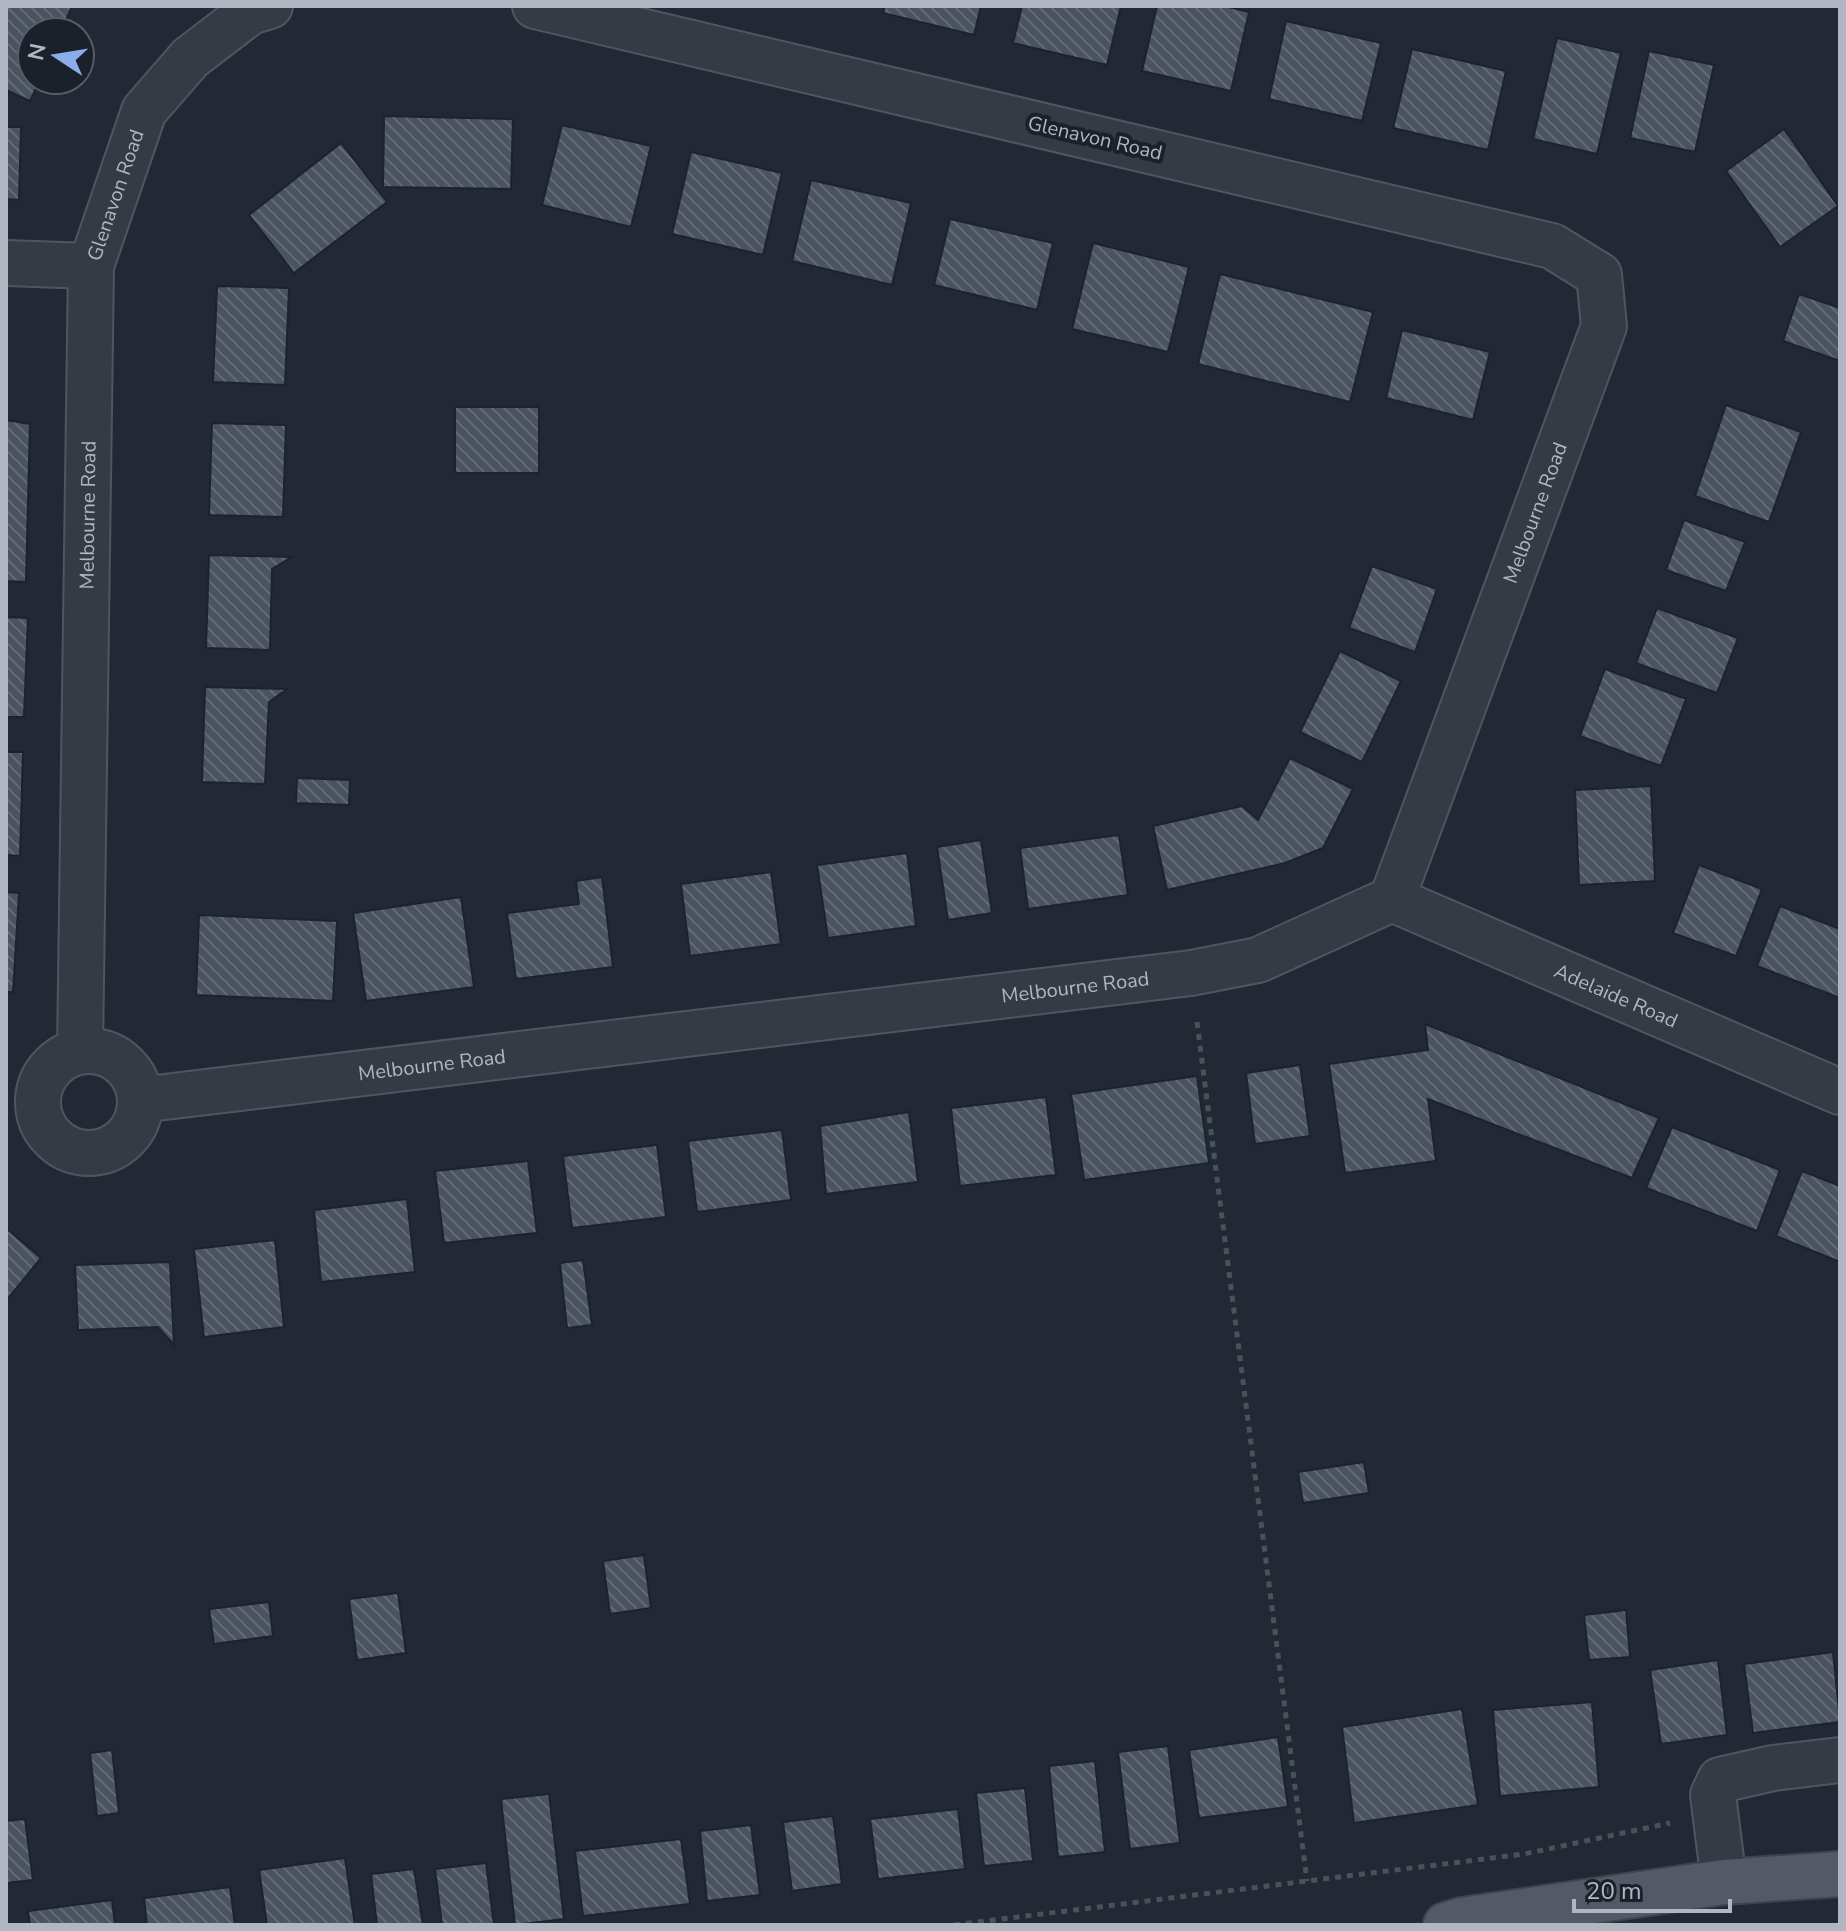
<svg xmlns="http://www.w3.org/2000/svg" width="1846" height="1931" font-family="'Nunito Sans',sans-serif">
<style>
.building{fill:url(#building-back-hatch);stroke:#1d232c;stroke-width:2}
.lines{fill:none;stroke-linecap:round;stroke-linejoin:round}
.minor-casing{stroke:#505660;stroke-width:48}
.primary-casing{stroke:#3f454f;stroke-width:48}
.path{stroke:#465457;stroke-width:5;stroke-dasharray:6 6;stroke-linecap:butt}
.minor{stroke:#353b45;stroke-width:44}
.primary{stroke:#535a65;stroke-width:44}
.labels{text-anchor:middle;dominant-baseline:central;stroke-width:8;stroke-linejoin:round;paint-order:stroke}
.street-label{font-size:20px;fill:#b0b6c2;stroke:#1b212a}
</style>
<defs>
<pattern id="building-back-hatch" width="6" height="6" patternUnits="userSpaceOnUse" patternTransform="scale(2)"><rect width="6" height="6" fill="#4b5360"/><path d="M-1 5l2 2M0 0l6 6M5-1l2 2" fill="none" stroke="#626a75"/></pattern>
</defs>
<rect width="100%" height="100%" fill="#222934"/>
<!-- building -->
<g class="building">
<polygon points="6,6 72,6 61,32 32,32 32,80 40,80 30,101 6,90"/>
<polygon points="885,6 981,6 974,35 883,13"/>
<polygon points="1022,6 1121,6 1107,65 1013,43"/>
<polygon points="1157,6 1224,6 1249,12 1231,91 1142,71"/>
<polygon points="1286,21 1381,43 1362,121 1269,99"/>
<polygon points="1557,38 1621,53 1597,154 1533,139"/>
<polygon points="1412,49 1506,71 1488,150 1393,128"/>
<polygon points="1649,51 1714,65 1695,152 1630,138"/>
<polygon points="384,116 513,119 511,189 383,187"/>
<polygon points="562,125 651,146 631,227 542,205"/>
<polygon points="6,127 21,127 19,200 6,199"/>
<polygon points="1784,129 1838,206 1780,247 1726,171"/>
<polygon points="341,143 387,202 294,273 249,215"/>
<polygon points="691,152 782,173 763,255 672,234"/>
<polygon points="811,180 911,203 892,285 792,261"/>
<polygon points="950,219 1053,243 1037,310 934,285"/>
<polygon points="1093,243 1189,267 1168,352 1072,329"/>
<polygon points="1220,274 1373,312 1350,402 1198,364"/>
<polygon points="217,286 289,288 285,385 213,382"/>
<polygon points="1799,294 1840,308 1840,361 1783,341"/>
<polygon points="1402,330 1490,352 1473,420 1386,398"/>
<polygon points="1726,405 1801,432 1769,522 1695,496"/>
<rect x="455" y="407" width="84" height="66"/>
<polygon points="6,420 30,424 26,582 6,581"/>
<polygon points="212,423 286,425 283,517 209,515"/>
<polygon points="1684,520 1745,542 1726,591 1666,570"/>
<polygon points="209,555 292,557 272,569 270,650 206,648"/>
<polygon points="1372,566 1437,589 1415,652 1349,628"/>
<polygon points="1657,608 1738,638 1717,693 1636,663"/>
<polygon points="6,617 28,618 24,717 6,717"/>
<polygon points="1340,651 1401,681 1362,762 1300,732"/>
<polygon points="1605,669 1686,699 1661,766 1580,736"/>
<polygon points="205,687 287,689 269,702 265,784 202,782"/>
<polygon points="6,752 23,752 20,856 6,855"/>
<polygon points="1290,758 1353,789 1323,848 1285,863 1167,890 1153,826 1242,806 1258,820"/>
<polygon points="297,778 350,780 349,805 296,803"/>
<polygon points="1651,786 1655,881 1579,885 1575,790"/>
<polygon points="1119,835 1128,895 1028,909 1020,848"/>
<polygon points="981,840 992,913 948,920 937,847"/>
<polygon points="907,853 916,926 828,938 817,865"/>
<polygon points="1699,865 1762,889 1736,956 1673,933"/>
<polygon points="771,872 781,944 690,956 681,884"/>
<polygon points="602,877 613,967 516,979 507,913 579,904 576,881"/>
<polygon points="6,892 19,893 13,992 6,992"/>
<polygon points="461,897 474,987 366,1001 353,913"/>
<polygon points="1780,906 1840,929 1840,998 1757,966"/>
<polygon points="199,915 337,921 333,1001 196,995"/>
<polygon points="1425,1024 1659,1118 1632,1178 1428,1099 1436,1161 1345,1173 1329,1064 1428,1050"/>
<polygon points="1300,1065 1310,1136 1255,1144 1246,1073"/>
<polygon points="1197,1076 1209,1163 1084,1180 1071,1094"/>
<polygon points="1046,1097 1056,1175 960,1186 951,1108"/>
<polygon points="909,1112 918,1182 826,1194 820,1126"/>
<polygon points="1672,1127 1780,1170 1757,1231 1646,1188"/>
<polygon points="782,1130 791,1200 697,1212 688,1141"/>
<polygon points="657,1145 666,1217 572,1228 563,1156"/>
<polygon points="528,1161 537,1233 444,1243 435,1171"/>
<polygon points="1802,1171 1840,1186 1840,1262 1776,1236"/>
<polygon points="407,1199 415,1272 321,1282 314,1210"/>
<polygon points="6,1228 41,1258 6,1301"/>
<polygon points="275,1240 284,1327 204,1337 194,1249"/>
<polygon points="583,1260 592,1325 567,1328 560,1263"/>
<polygon points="170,1262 174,1345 158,1327 78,1330 75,1265"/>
<polygon points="1364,1462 1369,1493 1303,1503 1298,1472"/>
<polygon points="644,1555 651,1608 610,1614 603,1561"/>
<polygon points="398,1593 406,1653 357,1660 349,1599"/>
<polygon points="269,1602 273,1636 214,1644 209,1609"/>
<polygon points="1626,1610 1630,1657 1589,1660 1584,1615"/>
<polygon points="1833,1652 1840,1722 1753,1733 1744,1664"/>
<polygon points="1718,1660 1727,1735 1661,1744 1650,1670"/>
<polygon points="1592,1702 1599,1787 1500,1796 1493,1710"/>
<polygon points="1462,1709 1478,1805 1354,1823 1342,1727"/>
<polygon points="1278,1737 1288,1807 1199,1818 1189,1750"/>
<polygon points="1168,1746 1180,1843 1130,1849 1118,1752"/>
<polygon points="112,1750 119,1813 97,1816 90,1753"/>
<polygon points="1095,1761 1105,1852 1058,1857 1049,1766"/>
<polygon points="1025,1788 1033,1861 984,1866 976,1793"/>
<polygon points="549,1794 564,1919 515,1925 501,1799"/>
<polygon points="958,1809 965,1869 878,1879 870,1819"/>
<polygon points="833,1816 842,1884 792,1891 783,1822"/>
<polygon points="25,1819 33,1880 6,1883 6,1821"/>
<polygon points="751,1825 760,1895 707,1901 700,1831"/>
<polygon points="681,1839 690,1904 583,1916 575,1851"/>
<polygon points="345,1858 355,1925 267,1925 259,1870"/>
<polygon points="486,1863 494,1925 442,1925 435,1869"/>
<polygon points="414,1869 423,1925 377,1925 371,1874"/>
<polygon points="230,1887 235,1925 147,1925 144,1898"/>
<polygon points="112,1900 115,1925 30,1925 28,1911"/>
</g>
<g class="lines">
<!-- minor casing -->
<g class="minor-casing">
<g id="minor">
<polyline points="6,263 91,266"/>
<path id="s1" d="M1392,899L1840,1092"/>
<circle cx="89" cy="1102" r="51"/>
<path id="s2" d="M80,1051L91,266L144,111L190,58L250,12L270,6"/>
<path id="s3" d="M140,1100L1191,973L1258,960L1392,899L1604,326L1599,275L1552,246L535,6"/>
<polyline points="1724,1882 1713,1795 1720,1780 1773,1768 1840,1760"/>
</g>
</g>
<!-- primary casing -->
<g class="primary-casing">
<polyline id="primary" points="1446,1925 1462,1920 1724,1882 1840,1874"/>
</g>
<!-- path -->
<g class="path">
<polyline points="1197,1022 1307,1881"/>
<polyline points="954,1925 1524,1854 1670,1823"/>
</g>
<!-- minor -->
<use href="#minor" class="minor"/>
<!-- primary -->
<use href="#primary" class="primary"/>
</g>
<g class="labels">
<!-- street labels -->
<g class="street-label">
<text transform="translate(1095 138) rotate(13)">Glenavon Road</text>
<text stroke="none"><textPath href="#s2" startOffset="860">Glenavon Road</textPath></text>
<text stroke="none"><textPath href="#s3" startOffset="1686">Melbourne Road</textPath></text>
<text stroke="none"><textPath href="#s2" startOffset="536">Melbourne Road</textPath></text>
<text stroke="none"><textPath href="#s3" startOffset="942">Melbourne Road</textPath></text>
<text stroke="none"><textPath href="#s1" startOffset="244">Adelaide Road</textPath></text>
<text stroke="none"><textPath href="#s3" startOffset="294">Melbourne Road</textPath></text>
</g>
</g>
<!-- border -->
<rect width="1846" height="1931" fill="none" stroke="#b0b6c2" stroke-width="16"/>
<!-- north arrow -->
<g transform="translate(56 56) rotate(282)"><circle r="38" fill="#1b212a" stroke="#575d67" stroke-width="2"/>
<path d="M0-6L14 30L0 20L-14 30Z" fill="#8cadeb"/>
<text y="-12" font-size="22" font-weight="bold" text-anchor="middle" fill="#b0b6c2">N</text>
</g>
<!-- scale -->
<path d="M1574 1899v12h156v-12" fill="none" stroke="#b0b6c2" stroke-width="4"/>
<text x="1586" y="1899" font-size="24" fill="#b0b6c2" stroke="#1b212a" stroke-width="6" paint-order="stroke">20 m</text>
</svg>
